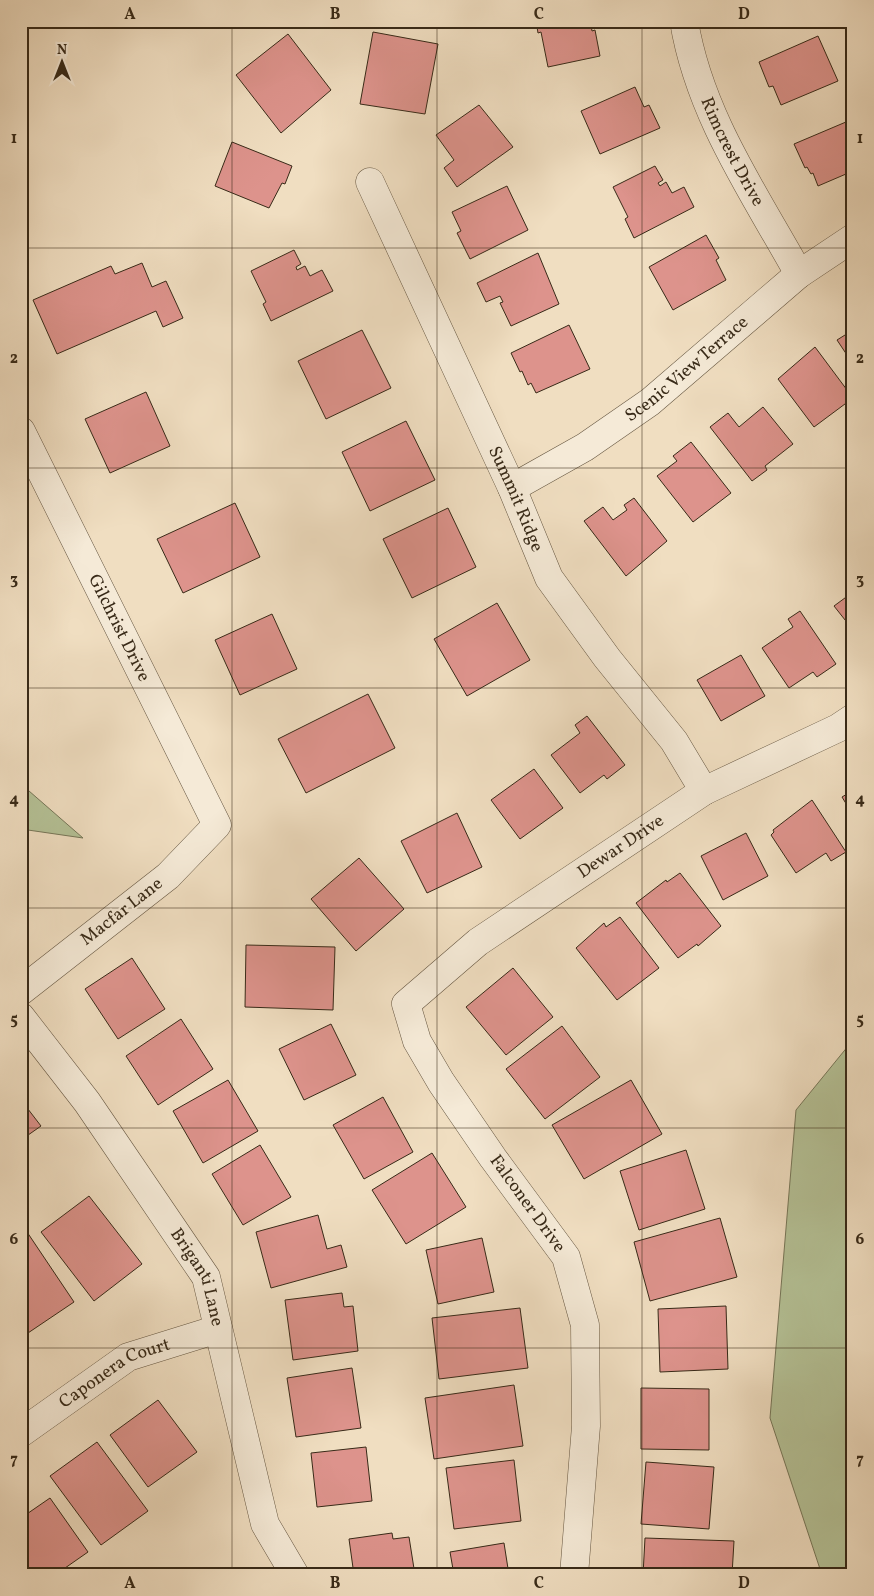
<svg xmlns="http://www.w3.org/2000/svg" width="874" height="1596" font-family="Vollkorn,serif">
<style>
.green{fill:#b5c297;stroke:#767658}
.building{fill:#dd938c;stroke:#382a18}
.lines{fill:none;stroke-linecap:round;stroke-linejoin:round}
.street-casing{stroke:#665742;stroke-width:29}
.street{stroke:#f5ead7;stroke-width:28}
.grid{fill:none;stroke:#382a18;stroke-width:1;stroke-opacity:0.55}
.labels{text-anchor:middle;dominant-baseline:central;stroke-width:4;stroke-linejoin:round;paint-order:stroke}
.street-label{font-size:18px;fill:#382a18;stroke:#f5ead7}
.neatline{fill:none;stroke:#382a18;stroke-width:2}
.grid-label{font-size:16px;text-anchor:middle;font-weight:bold;fill:#382a18}
</style>
<rect width="100%" height="100%" fill="#f0dec1"/>
<filter id="stains"><feTurbulence type="fractalNoise" baseFrequency=".004" numOctaves="4"/><feColorMatrix values="0 0 0 0 .2 0 0 0 0 .09 0 0 0 0 .02 0 0 0 .5 -.17"/></filter>
<radialGradient id="worn" r=".72"><stop offset=".6" stop-color="#630" stop-opacity="0"/><stop offset="1" stop-color="#630" stop-opacity=".3"/></radialGradient>
<!-- green -->
<g class="green">
<polygon points="21,784 83,838 21,829"/>
<polygon points="853,1040 853,1575 822,1575 770,1418 796,1110"/>
</g>
<!-- building -->
<g class="building">
<polygon points="536,21 605,21 591,25 592,31 595,30 600,56 548,67 541,32 538,33"/>
<polygon points="373,32 438,44 425,114 360,104"/>
<polygon points="288,34 331,90 281,133 236,75"/>
<polygon points="818,36 838,81 781,105 773,86 769,87 759,62"/>
<polygon points="635,87 644,107 649,105 660,128 600,154 581,111"/>
<polygon points="479,105 513,147 457,187 444,168 454,160 436,135"/>
<polygon points="853,119 853,171 818,186 813,173 811,174 807,167 805,168 794,144"/>
<polygon points="232,142 292,166 285,184 282,183 269,208 215,186"/>
<polygon points="655,166 663,180 658,183 660,186 666,182 672,193 684,187 694,207 634,238 625,219 628,217 613,187"/>
<polygon points="507,186 528,230 470,259 457,233 461,231 452,212"/>
<polygon points="706,235 719,258 716,260 726,280 673,310 649,267"/>
<polygon points="294,250 301,264 296,267 297,270 305,266 310,276 322,270 333,291 271,321 263,304 266,302 251,271"/>
<polygon points="538,253 559,304 511,326 500,303 503,302 500,296 486,302 477,283"/>
<polygon points="142,263 152,287 166,281 183,318 163,327 156,311 57,354 33,300 111,266 115,274"/>
<polygon points="569,325 590,369 536,393 531,383 528,385 522,371 520,372 511,353"/>
<polygon points="362,330 391,388 326,419 298,361"/>
<polygon points="853,330 853,364 837,340"/>
<polygon points="815,347 853,398 814,427 778,379"/>
<polygon points="146,392 170,446 110,473 85,419"/>
<polygon points="763,407 793,444 765,466 767,470 752,481 710,427 728,413 739,427"/>
<polygon points="406,421 435,480 370,511 342,452"/>
<polygon points="691,442 731,493 693,522 657,476 677,461 673,456"/>
<polygon points="634,498 667,541 626,576 584,521 603,507 613,520 627,510 624,505"/>
<polygon points="235,503 260,557 183,593 157,539"/>
<polygon points="448,508 476,567 412,598 383,539"/>
<polygon points="853,592 853,630 834,606"/>
<polygon points="497,603 530,660 467,696 434,639"/>
<polygon points="800,611 836,664 817,677 813,672 789,688 762,648 793,627 788,619"/>
<polygon points="272,614 297,669 240,695 215,640"/>
<polygon points="741,655 765,696 721,721 697,680"/>
<polygon points="368,694 395,748 306,793 278,739"/>
<polygon points="587,716 625,765 607,779 604,775 580,793 551,755 580,733 575,725"/>
<polygon points="534,769 563,808 520,839 491,800"/>
<polygon points="853,787 853,815 842,797 852,791 850,789"/>
<polygon points="812,800 846,852 831,861 826,853 796,873 771,835 774,832 773,830"/>
<polygon points="457,813 482,867 427,893 401,841"/>
<polygon points="746,833 768,876 723,900 701,856"/>
<polygon points="359,858 404,909 356,951 311,899"/>
<polygon points="680,873 721,926 698,946 697,944 678,958 636,903 666,880 667,882"/>
<polygon points="620,917 659,968 617,1000 576,948 604,923 606,927"/>
<polygon points="246,945 335,947 333,1010 245,1007"/>
<polygon points="132,958 165,1009 118,1039 85,989"/>
<polygon points="513,968 553,1017 506,1055 466,1007"/>
<polygon points="181,1019 213,1069 158,1105 126,1056"/>
<polygon points="331,1024 356,1075 304,1100 279,1049"/>
<polygon points="562,1026 600,1077 545,1119 506,1069"/>
<polygon points="228,1080 258,1131 203,1163 173,1111"/>
<polygon points="631,1080 662,1134 584,1179 552,1125"/>
<polygon points="383,1097 413,1152 364,1179 333,1125"/>
<polygon points="21,1100 41,1126 21,1140"/>
<polygon points="260,1145 291,1197 243,1225 212,1174"/>
<polygon points="686,1150 705,1209 639,1230 620,1171"/>
<polygon points="432,1153 466,1207 406,1244 372,1190"/>
<polygon points="89,1196 142,1264 94,1301 41,1232"/>
<polygon points="318,1215 327,1249 341,1245 347,1267 271,1288 256,1232"/>
<polygon points="720,1218 737,1277 650,1301 634,1242"/>
<polygon points="27,1232 74,1302 25,1335 21,1331 21,1236"/>
<polygon points="482,1238 494,1292 438,1304 426,1250"/>
<polygon points="342,1293 344,1307 353,1306 358,1351 293,1360 285,1300"/>
<polygon points="726,1306 728,1369 660,1372 658,1309"/>
<polygon points="520,1308 528,1368 439,1379 432,1318"/>
<polygon points="352,1368 361,1428 296,1437 287,1378"/>
<polygon points="514,1385 523,1446 434,1459 425,1398"/>
<polygon points="641,1388 709,1389 709,1450 641,1449"/>
<polygon points="158,1400 197,1452 148,1487 110,1435"/>
<polygon points="97,1442 148,1511 101,1545 50,1476"/>
<polygon points="366,1447 372,1501 317,1507 311,1453"/>
<polygon points="514,1460 521,1521 454,1529 446,1468"/>
<polygon points="646,1462 714,1467 709,1529 641,1524"/>
<polygon points="50,1498 88,1552 55,1575 29,1575 21,1563 21,1518"/>
<polygon points="392,1533 393,1539 409,1537 415,1575 354,1575 349,1539"/>
<polygon points="645,1538 734,1541 732,1575 643,1575"/>
<polygon points="504,1543 509,1575 454,1575 450,1552"/>
</g>
<g class="lines">
<!-- street casing -->
<g class="street-casing">
<g id="street">
<path id="s1" d="M684,21C699,114 754,193 799,274"/>
<path id="s2" d="M370,182L512,488L549,578L607,658L674,741L704,791"/>
<path id="s3" d="M21,431L217,825L168,876L21,991"/>
<path id="s4" d="M512,488L585,447L650,402L799,274L853,238"/>
<path id="s5" d="M21,1017L87,1102L206,1277L265,1524L295,1575"/>
<path id="s6" d="M21,1433L128,1357L218,1329"/>
<path id="s7" d="M574,1575L586,1426L585,1325L566,1257L493,1158L441,1082L417,1041L406,1004L478,942L704,791L838,728L853,718"/>
</g>
</g>
<!-- street -->
<use href="#street" class="street"/>
</g>
<!-- grid -->
<path class="grid" d="M232,21V1575M437,21V1575M642,21V1575M21,248H853M21,468H853M21,688H853M21,908H853M21,1128H853M21,1348H853"/>
<g class="labels">
<!-- street labels -->
<g class="street-label">
<text stroke="none"><textPath href="#s1" startOffset="140">Rimcrest Drive</textPath></text>
<text stroke="none"><textPath href="#s4" startOffset="212">Scenic View Terrace</textPath></text>
<text stroke="none"><textPath href="#s2" startOffset="349">Summit Ridge</textPath></text>
<text stroke="none"><textPath href="#s3" startOffset="220">Gilchrist Drive</textPath></text>
<text stroke="none"><textPath href="#s7" startOffset="889">Dewar Drive</textPath></text>
<text transform="translate(122 912) rotate(-38)">Macfar Lane</text>
<text transform="translate(527 1204) rotate(54)">Falconer Drive</text>
<text stroke="none"><textPath href="#s5" startOffset="316">Briganti Lane</textPath></text>
<text stroke="none"><textPath href="#s6" startOffset="112">Caponera Court</textPath></text>
</g>
</g>
<!-- margin -->
<rect width="874" height="1596" fill="none" stroke="#f0dec1" stroke-width="55"/>
<!-- north arrow -->
<g transform="translate(62 62)" stroke="#f5ead7" stroke-width="4" paint-order="stroke">
<path d="M0-4L9 19L0 12L-9 19Z" fill="#382a18"/>
<text y="-8" font-size="14" font-weight="bold" text-anchor="middle" fill="#382a18">N</text>
</g>
<rect x="28" y="28" width="818" height="1540" class="neatline"/>
<g class="grid-label">
<text x="130" y="19">A</text>
<text x="335" y="19">B</text>
<text x="539" y="19">C</text>
<text x="744" y="19">D</text>
<text x="14" y="143">1</text>
<text x="860" y="143">1</text>
<text x="14" y="363">2</text>
<text x="860" y="363">2</text>
<text x="14" y="584">3</text>
<text x="860" y="584">3</text>
<text x="14" y="804">4</text>
<text x="860" y="804">4</text>
<text x="14" y="1024">5</text>
<text x="860" y="1024">5</text>
<text x="14" y="1244">6</text>
<text x="860" y="1244">6</text>
<text x="14" y="1464">7</text>
<text x="860" y="1464">7</text>
<text x="130" y="1588">A</text>
<text x="335" y="1588">B</text>
<text x="539" y="1588">C</text>
<text x="744" y="1588">D</text>
</g>
<rect width="100%" height="100%" filter="url(#stains)"/>
<rect width="100%" height="100%" fill="url(#worn)"/>
</svg>
